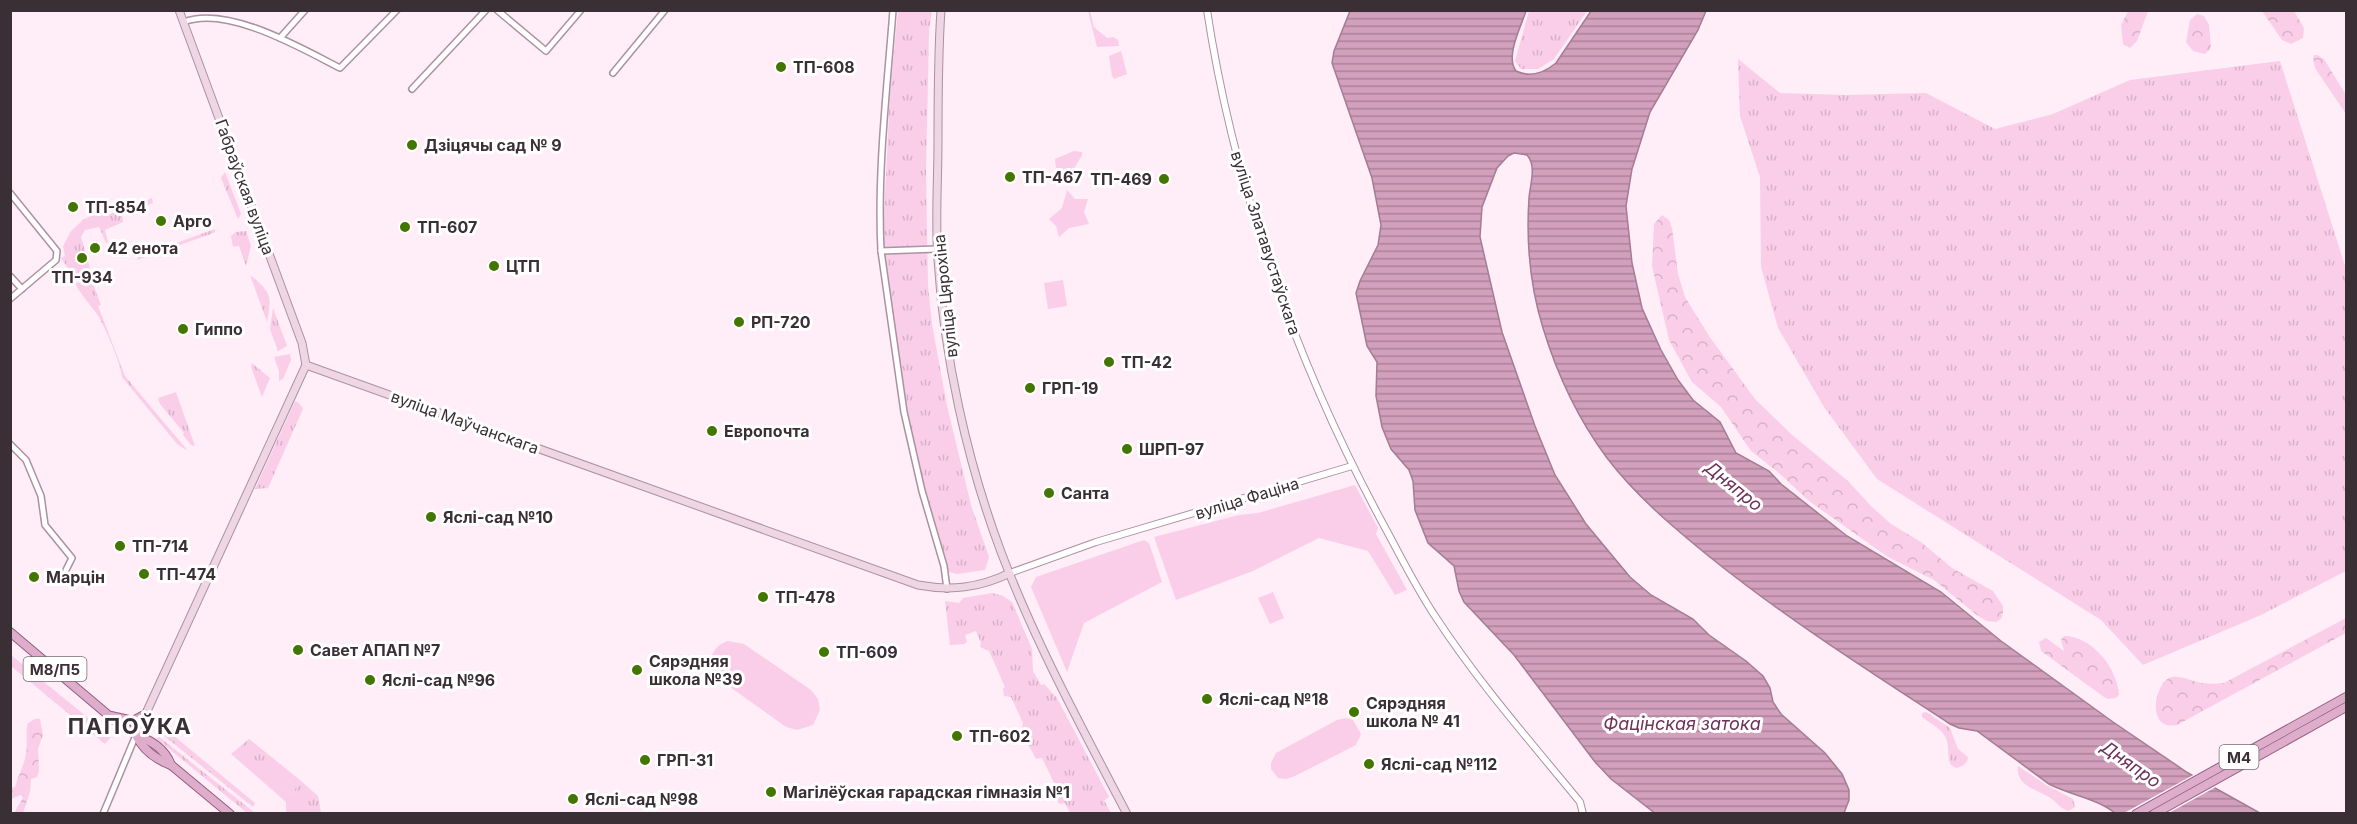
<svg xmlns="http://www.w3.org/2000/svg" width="2357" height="824" font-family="Inter,sans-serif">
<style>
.grass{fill:url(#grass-tufts)}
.forest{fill:url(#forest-crowns)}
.green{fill:#facee8}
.water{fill:url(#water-rules);stroke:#a47d94;stroke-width:1.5}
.pier{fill:#ffedf7}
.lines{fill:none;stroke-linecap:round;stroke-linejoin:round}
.minor-casing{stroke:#ac91a0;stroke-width:8}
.tertiary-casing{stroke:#ac91a0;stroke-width:8}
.secondary-casing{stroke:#ac91a0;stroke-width:9}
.primary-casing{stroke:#965d80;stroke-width:10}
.minor{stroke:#fff;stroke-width:5}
.tertiary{stroke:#fff;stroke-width:6}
.secondary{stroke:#eed6e5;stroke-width:7}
.primary{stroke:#ddadcb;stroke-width:8}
.poi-dot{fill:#437600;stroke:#fff;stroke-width:2}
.labels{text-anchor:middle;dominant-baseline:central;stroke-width:6;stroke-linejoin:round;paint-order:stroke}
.shield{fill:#fff;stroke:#756d72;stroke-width:1.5}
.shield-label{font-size:15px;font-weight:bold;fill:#3a2f35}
.poi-label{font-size:16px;font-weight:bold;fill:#3a2f35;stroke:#fff;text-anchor:start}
.street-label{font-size:16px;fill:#3a2f35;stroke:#fff}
.water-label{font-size:18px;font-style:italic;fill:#6f3059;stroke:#fff}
.district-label{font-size:22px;font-weight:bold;letter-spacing:1.5px;fill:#3a2f35;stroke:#fff}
</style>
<defs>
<pattern id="grass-tufts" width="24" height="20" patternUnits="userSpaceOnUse" patternTransform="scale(1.5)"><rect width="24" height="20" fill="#facee8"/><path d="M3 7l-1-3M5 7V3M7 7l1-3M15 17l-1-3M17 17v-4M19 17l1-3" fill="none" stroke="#d7b1c8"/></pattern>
<pattern id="forest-crowns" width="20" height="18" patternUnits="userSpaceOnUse" patternTransform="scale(1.5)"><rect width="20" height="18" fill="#facee8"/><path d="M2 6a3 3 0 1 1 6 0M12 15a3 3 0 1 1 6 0" fill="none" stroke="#d7b1c8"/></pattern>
<pattern id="water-rules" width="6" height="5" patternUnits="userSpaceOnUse" patternTransform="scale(1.5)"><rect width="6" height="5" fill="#d29fbd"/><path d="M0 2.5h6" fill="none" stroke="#ab829a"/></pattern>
</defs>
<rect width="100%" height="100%" fill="#ffedf7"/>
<!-- grass -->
<g class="grass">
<polygon points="898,11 932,11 929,30 926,173 928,286 932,324 947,406 971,505 989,557 985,570 957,574 949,572 912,445 891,318 883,236 890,93"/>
<polygon points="1529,11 1587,11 1554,59 1538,69 1521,69 1515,61"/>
<polygon points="1738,59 1780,93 1845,95 1926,93 1995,129 2053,114 2130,80 2280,61 2346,269 2346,571 2261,615 2143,665 2101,620 1877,479 1824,407 1778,328 1761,267 1760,177 1740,116"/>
<polygon points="225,172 241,214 238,219 221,178"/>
<polygon points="152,198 153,203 122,215 123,222 105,230 108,243 106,243 99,227 85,230 81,237 90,268 91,278 76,280 61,258 65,256 63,246 71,231 84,219 99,213 107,215"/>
<polygon points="215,229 215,232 211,234 137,260 138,257"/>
<polygon points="246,231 251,246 246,266 239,246 233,247 231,236 236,232"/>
<path d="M250,275C271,292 272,295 267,322Z"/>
<path d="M92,281L101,305L98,306L125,376L188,451L177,444L122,377C121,364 105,326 97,314C89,303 81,295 75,283Z"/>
<polygon points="273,308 287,346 278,351 270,329"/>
<polygon points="290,354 291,360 283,379 279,381 279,371 274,357"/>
<polygon points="252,363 270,378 262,397 251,367"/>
<polygon points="176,392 195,446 191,445 183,435 184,433 160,404 158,398"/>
<polygon points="295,401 299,403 303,409 268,488 255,489"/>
<polygon points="992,593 1003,596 1012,602 1032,649 1033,671 1041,685 1044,684 1057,698 1109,797 1104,800 1111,813 1070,813 1065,803 1059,804 1057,799 1059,793 1042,758 1036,759 1021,731 1023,723 1011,697 1004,696 1003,689 1005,687 989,651 980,647 981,643 976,631 965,635 967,642 964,644 950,645 945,601 959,603 963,598"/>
<polygon points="11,655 109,735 110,738 105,744 11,666"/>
<path d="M1926,712L1950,728L1958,749L1968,757C1968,763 1962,767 1956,768L1951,765C1947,757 1949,750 1947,741C1944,729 1930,724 1922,717V713Z"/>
<polygon points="162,726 255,803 253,807 159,732"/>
<polygon points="158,736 250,809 255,813 247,813 157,739"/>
<polygon points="249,739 279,763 269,776 291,794 301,781 318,796 321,813 286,813 286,802 231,754"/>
<path d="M2018,766L2046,785L2073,799L2075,807L2069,811C2060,809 2057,802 2049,797C2037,790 2015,785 2018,766Z"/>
</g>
<!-- forest -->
<g class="forest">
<polygon points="2128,11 2148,11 2137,41 2130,48 2123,44 2121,25"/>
<polygon points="2262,11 2294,11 2304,28 2303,38 2291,44 2282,40"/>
<polygon points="2197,14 2204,16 2209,25 2211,48 2205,54 2193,51 2186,42 2190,20"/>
<polygon points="2314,55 2317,55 2324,59 2346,95 2346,114 2315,68 2313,58"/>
<polygon points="1662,215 1669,220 1672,228 1678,274 1685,297 1709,336 1755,399 1791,434 1848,481 1872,507 1891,524 1921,542 1952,568 1993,591 2003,606 2003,613 2001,619 1996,622 1987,621 1978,616 1934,580 1888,557 1809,501 1779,473 1751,451 1721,407 1692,382 1669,340 1652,266 1654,224"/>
<path d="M2346,618V633L2177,725C2146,731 2154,686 2169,678C2178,674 2191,681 2201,683C2209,684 2216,684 2224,683Z"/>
<path d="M2064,636C2092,636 2117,668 2119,694L2116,698L2108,699L2104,697L2041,651L2039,642L2046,638L2064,651L2061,640Z"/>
<path d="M35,719H40L43,735L38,749L39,771L37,777L31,779L30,792L23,813H14L23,798L21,795L11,799V788L15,787C18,776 24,766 26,754C28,743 25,733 28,723Z"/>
</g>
<!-- green -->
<g class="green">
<polygon points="1088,11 1090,11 1094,27 1107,38 1113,37 1118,40 1119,46 1097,47"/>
<polygon points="1121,51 1127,74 1114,79 1112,76 1109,56"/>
<polygon points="1074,151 1082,152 1082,155 1066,182 1065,184 1052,179 1056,168 1055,159"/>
<polygon points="1067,190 1075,199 1088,199 1084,212 1089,224 1069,228 1059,237 1056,226 1049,219 1062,208"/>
<polygon points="1063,280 1067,306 1048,309 1044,283"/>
<polygon points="1355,485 1378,528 1376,534 1407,590 1395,595 1368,551 1319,538 1253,571 1176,600 1154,537 1239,515 1258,513"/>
<polygon points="1144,540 1149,543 1162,582 1084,623 1067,672 1031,587 1036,577"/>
<polygon points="1273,592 1284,618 1270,624 1258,598"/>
<path d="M728,641L744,644L811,690L818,699L820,710L813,725L797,730L786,727L716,677C706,662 712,646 728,641Z"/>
<polygon points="1346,718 1353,720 1361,734 1356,745 1295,776 1286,779 1278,778 1271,769 1271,763 1276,753 1337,720"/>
<polygon points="279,763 301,781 291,794 268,776"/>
</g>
<!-- water -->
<path class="water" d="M1350,11H1526C1521,27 1505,56 1516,71C1531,78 1544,73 1556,63L1591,11H1706L1698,30L1650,112L1632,169L1626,206L1632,263L1642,308L1661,350L1678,380L1693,400L1720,422L1736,453L1769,471L1781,484L1847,536L1941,592L2001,641L2113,722L2188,773L2260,813H2115C2096,798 2070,795 2049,784L1977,731L1959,728L1950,724C1869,671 1787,619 1711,558C1674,528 1636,496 1607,458C1578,419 1557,374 1543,328C1530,286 1526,243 1529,198C1530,185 1537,166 1527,155L1514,153L1508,156L1497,168L1482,207L1480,237L1502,332L1535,426L1555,475L1586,524L1630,577L1651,595L1693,619L1709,635L1746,661L1763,676L1770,688L1773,702L1781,714L1825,753L1842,774L1849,790V800L1844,813L1656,814L1611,779L1595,762L1514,655L1464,602L1459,591L1454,566L1428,543L1415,510L1413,481L1409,470L1391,449L1382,427L1376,396L1377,362L1367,346L1356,293L1360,281L1378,245L1381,225L1372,178L1332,63L1334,51Z"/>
<!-- pier -->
<polygon class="pier" points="2195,774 2216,787 2169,813 2124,813"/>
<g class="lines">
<!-- minor casing -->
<g class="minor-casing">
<g id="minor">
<polyline points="497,10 546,51 581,10"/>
<path d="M893,10C887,90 877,171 881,251L904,412L922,491L944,566L947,589"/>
<path d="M184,22C227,5 301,48 340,68L397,10"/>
<polyline points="280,38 305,10"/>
<polyline points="613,73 665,10"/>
<polyline points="412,89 486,10"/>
<polyline points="10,193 57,251 56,260 10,299"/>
<polyline points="881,251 937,249"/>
<polyline points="10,276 22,289"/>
<polyline points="10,444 26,460 41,496 45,525 72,558 66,570"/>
<polyline points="103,814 136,735"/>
</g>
</g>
<!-- tertiary casing -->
<g class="tertiary-casing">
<g id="tertiary">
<path d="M1207,10C1234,188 1297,364 1382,522C1399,553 1415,586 1435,616C1478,682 1530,741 1580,802L1583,814"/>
<polyline points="1010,573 1096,542 1352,466"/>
</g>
</g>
<!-- secondary casing -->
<g class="secondary-casing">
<g id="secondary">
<polyline points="179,10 302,343 306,365"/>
<path d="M941,10C938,54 938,98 938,142C938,181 935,221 938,260C944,357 967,461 1001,552C1035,642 1082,728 1127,814"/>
<path d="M136,735L306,365L918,585C951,591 979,588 1010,573"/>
</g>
</g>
<!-- primary casing -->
<g class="primary-casing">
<g id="primary">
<path d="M10,632L120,725C139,738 162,741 171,765L230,814"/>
<polyline points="111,716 133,721 146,714"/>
<path d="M136,735C143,750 155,759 171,765"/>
<polyline points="2136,814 2346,697"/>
<polyline points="2154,814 2346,707"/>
</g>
</g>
<!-- minor -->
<use href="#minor" class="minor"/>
<!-- tertiary -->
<use href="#tertiary" class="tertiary"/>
<!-- secondary -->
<use href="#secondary" class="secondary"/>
<!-- primary -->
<use href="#primary" class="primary"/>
</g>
<!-- markers -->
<g class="poi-dot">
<circle cx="781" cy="67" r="6"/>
<circle cx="412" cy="145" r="6"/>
<circle cx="1010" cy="177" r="6"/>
<circle cx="1164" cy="179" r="6"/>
<circle cx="73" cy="207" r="6"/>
<circle cx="161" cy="221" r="6"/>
<circle cx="405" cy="227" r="6"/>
<circle cx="95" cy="248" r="6"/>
<circle cx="82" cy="258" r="6"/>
<circle cx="494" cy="266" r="6"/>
<circle cx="739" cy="322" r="6"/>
<circle cx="183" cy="329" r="6"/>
<circle cx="1109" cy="362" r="6"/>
<circle cx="1030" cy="388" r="6"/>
<circle cx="712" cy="431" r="6"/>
<circle cx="1127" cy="449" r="6"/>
<circle cx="1049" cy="493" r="6"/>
<circle cx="431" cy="517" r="6"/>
<circle cx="120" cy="546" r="6"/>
<circle cx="144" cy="574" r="6"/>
<circle cx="34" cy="577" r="6"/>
<circle cx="763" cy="597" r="6"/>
<circle cx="298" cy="650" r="6"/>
<circle cx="824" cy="652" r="6"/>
<circle cx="637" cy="670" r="6"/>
<circle cx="370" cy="680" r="6"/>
<circle cx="1207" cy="699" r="6"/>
<circle cx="1354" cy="712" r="6"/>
<circle cx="957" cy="736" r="6"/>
<circle cx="645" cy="760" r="6"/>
<circle cx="1369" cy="764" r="6"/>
<circle cx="771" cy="792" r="6"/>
<circle cx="573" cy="799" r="6"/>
</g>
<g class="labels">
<!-- shield labels -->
<g class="shield">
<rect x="23.5" y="657" width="63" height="24" rx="4.5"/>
<rect x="2219.5" y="745" width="39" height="24" rx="4.5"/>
</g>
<g class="shield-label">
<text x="55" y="669">М8/П5</text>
<text x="2239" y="757">М4</text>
</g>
<!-- poi labels -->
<g class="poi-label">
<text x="793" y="67">ТП-608</text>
<text x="424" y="145">Дзіцячы сад № 9</text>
<text x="1022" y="177">ТП-467</text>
<text x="1152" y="179" text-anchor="end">ТП-469</text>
<text x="85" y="207">ТП-854</text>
<text x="173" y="221">Арго</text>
<text x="417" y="227">ТП-607</text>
<text x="107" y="248">42 енота</text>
<text x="506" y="266">ЦТП</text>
<text x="82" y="277" text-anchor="middle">ТП-934</text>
<text x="751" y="322">РП-720</text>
<text x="195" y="329">Гиппо</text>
<text x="1121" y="362">ТП-42</text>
<text x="1042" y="388">ГРП-19</text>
<text x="724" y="431">Европочта</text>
<text x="1139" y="449">ШРП-97</text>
<text x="1061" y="493">Санта</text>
<text x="443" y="517">Яслі-сад №10</text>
<text x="132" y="546">ТП-714</text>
<text x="156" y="574">ТП-474</text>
<text x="46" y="577">Марцін</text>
<text x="775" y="597">ТП-478</text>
<text x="310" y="650">Савет АПАП №7</text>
<text x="836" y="652">ТП-609</text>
<text x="649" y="661">Сярэдняя<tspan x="649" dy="18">школа №39</tspan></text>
<text x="382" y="680">Яслі-сад №96</text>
<text x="1219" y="699">Яслі-сад №18</text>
<text x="1366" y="703">Сярэдняя<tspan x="1366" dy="18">школа № 41</tspan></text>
<text x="969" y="736">ТП-602</text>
<text x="657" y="760">ГРП-31</text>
<text x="1381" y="764">Яслі-сад №112</text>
<text x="783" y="792">Магілёўская гарадская гімназія №1</text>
<text x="585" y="799">Яслі-сад №98</text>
</g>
<!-- street labels -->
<g class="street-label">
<text transform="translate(245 187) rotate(70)">Габраўская вуліца</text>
<text transform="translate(1266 243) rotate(72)">вуліца Златавустаўскага</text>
<text transform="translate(945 296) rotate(-96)">вуліца Цярохіна</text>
<text transform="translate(465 422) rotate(20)">вуліца Маўчанскага</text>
<text transform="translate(1247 498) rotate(-17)">вуліца Фаціна</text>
</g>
<!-- water labels -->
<g class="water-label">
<text transform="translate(1734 486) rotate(39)">Дняпро</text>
<text x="1682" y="723">Фацінская затока</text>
<text transform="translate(2131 764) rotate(35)">Дняпро</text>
</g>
<!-- district labels -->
<g class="district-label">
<text x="130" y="726">ПАПОЎКА</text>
</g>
</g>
<!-- border -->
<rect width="2357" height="824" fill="none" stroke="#3a2f35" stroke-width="24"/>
</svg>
